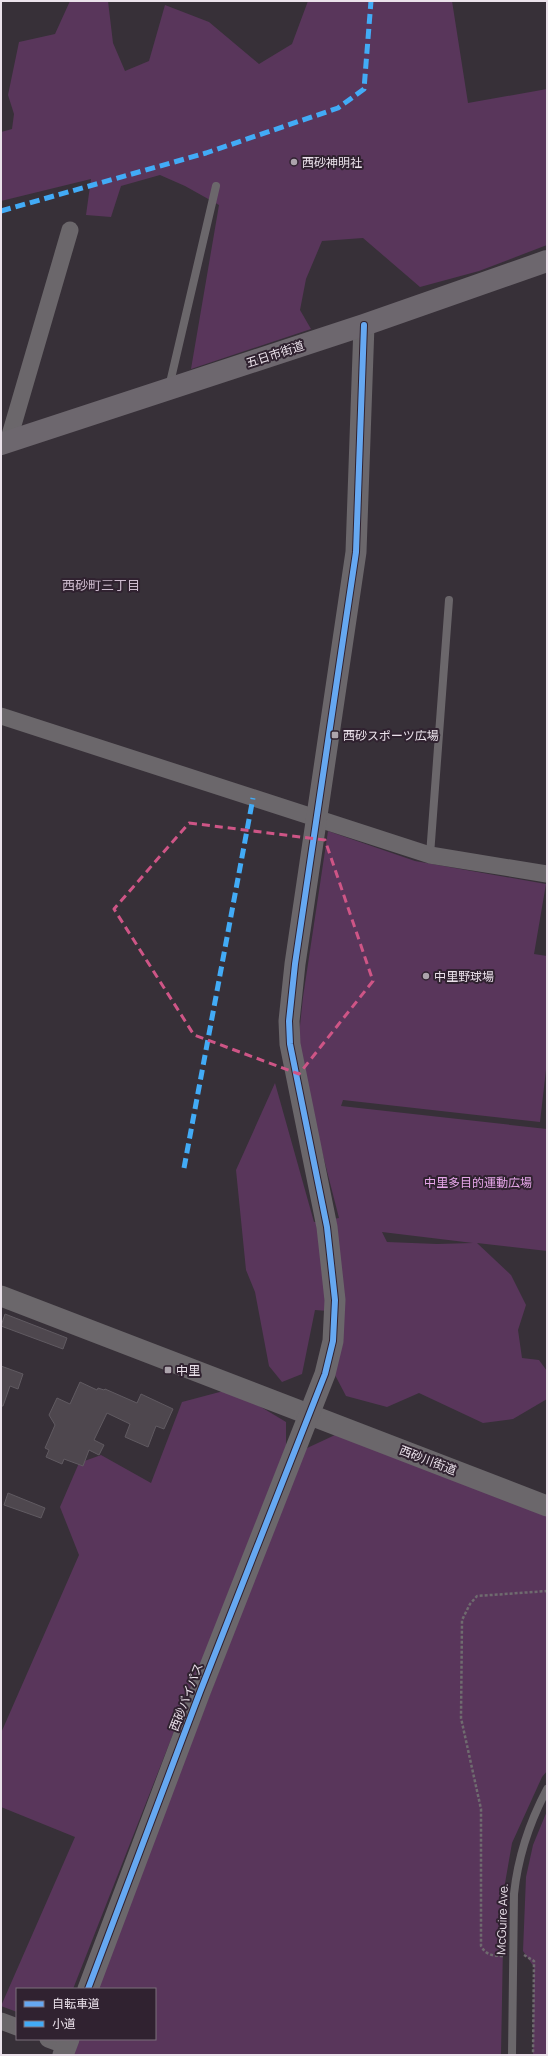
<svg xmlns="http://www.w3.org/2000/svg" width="548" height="2056" font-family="Manrope,'Noto Sans JP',sans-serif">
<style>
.green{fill:#59365b;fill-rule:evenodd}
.building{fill:#4e474e;stroke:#605a61}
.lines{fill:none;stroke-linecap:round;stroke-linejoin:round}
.path{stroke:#6f6b6f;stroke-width:2.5;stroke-dasharray:3 2;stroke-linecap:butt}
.service{stroke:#6b676b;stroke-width:8}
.minor{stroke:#6b676b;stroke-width:17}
.tertiary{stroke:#6b676b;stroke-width:21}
.primary{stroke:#6d676e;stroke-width:22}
.quiet{stroke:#42abf6;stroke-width:5;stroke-dasharray:10 5;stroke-linecap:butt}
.cycleway-casing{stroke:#302230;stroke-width:8}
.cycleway{stroke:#66a8f1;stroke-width:6}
.marked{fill:none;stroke:#ce5586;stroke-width:3;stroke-dasharray:8 5;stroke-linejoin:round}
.poi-dot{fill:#aca4ac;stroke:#302230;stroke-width:1.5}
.labels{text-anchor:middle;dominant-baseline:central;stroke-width:4;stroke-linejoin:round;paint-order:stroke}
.poi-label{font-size:12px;fill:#ebe2eb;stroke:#302230;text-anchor:start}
.street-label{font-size:12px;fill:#ebe2eb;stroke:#302230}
.park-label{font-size:12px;fill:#e6a6e9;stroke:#302230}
.neighbourhood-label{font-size:13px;fill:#cdbbce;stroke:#302230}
</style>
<rect width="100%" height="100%" fill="#373038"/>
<!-- green -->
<g class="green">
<polygon points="70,1 108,1 113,43 125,71 149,61 165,5 209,22 259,64 292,44 308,1 452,1 468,103 547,89 547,245 479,271 420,287 363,238 322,241 306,279 300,310 311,329 191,369 219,205 185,186 160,175 121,186 111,217 86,215 91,179 1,201 1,132 12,129 14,114 8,95 19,42 55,34"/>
<path d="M328,831L415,861L546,884L534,954L547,956V1061L540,1122L343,1100L341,1106L547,1129V1251L477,1243L511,1275L526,1305L518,1330L522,1358L539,1360L547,1371V1399L513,1419L483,1423L419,1393L387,1407L346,1396L335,1375L341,1312L315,1310L302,1374L282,1382L269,1366L255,1292L246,1270L236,1170L275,1083L314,1222L339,1218L297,1054L303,997ZM382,1232L473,1243L437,1244L387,1242Z"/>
<polygon points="231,1389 286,1422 286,1446 73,1989 17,1989 17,2012 1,2006 75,1837 1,1807 1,1733 79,1555 60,1507 79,1463 101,1455 151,1483 182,1402"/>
<polygon points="335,1435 547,1513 547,1771 542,1777 512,1843 504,1889 501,2055 70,2055 76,2039 155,2039 155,1989 96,1989 305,1449"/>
<polygon points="547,1811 547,2055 533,2055 534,1967 523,1951 526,1877 533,1845"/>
</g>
<!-- building -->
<g class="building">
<polygon points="5,1314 67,1338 63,1349 1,1326"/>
<polygon points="1,1366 23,1374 18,1389 10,1386 3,1406 1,1406"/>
<polygon points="80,1382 97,1390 98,1388 104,1390 105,1389 137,1403 141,1394 173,1409 164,1429 156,1426 148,1447 125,1437 130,1424 107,1413 94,1440 104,1445 99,1455 89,1450 83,1466 64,1459 62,1464 46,1457 49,1450 45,1448 55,1425 49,1415 57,1398 70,1404"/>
<polygon points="8,1493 45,1508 41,1518 4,1505"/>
</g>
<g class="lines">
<!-- path -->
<g class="path">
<polyline points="524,1955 534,1961 533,2055"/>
<path d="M503,1956C493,1956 486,1955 481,1946V1809L461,1718L462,1620L470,1604L477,1596L547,1591"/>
</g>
<!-- service -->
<g class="service">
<polyline points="169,387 216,186"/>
<polyline points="430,855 449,600"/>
<path d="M512,2055L514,1894C518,1856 529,1823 547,1789"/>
</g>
<!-- minor -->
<g class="minor">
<polyline points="8,442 70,230"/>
<polyline points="1,716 430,855 547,874"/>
<polyline points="1,2021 17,2027"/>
<polyline points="48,2039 67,2046"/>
</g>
<!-- tertiary -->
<g class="tertiary">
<polyline points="1,1296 547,1506"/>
<polyline points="88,1989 200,1692 325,1374 333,1341 335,1300 327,1227 290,1044 289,1021 295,964 356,552 364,325"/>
<polyline points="63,2055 69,2039"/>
</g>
<!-- primary -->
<polyline class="primary" points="1,444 364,325 547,261"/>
<!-- quiet -->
<g class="quiet">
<polyline points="1,211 206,153 338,108 364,89 371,1"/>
<polyline points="184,1168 253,798"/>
</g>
<!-- cycleway casing -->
<g class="cycleway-casing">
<polyline id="cycleway" points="88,1989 200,1692 325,1374 333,1341 335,1300 327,1227 290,1044 289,1021 295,964 356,552 364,325"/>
</g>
<!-- cycleway -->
<use href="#cycleway" class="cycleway"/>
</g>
<!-- marked area -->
<path class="marked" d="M189,823L325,840L373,981L299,1074L194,1035L114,909Z"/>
<!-- markers -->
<g class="poi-dot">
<circle cx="294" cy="162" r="4"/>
<rect x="331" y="731" width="8" height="8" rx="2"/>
<circle cx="426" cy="976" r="4"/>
<rect x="164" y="1366" width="8" height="8" rx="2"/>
</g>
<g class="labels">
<!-- poi labels -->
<g class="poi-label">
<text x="302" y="162">西砂神明社</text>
<text x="343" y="735">西砂スポーツ広場</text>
<text x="434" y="976">中里野球場</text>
<text x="176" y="1370">中里</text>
</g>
<!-- street labels -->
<g class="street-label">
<text transform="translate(275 354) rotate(-18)">五日市街道</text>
<text transform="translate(428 1460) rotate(21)">西砂川街道</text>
<text transform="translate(186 1697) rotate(-69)">西砂バイパス</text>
<text transform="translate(502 1919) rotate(-88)">McGuire Ave.</text>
</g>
<!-- park labels -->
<g class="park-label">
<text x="478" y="1182">中里多目的運動広場</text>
</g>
<!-- neighbourhood labels -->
<g class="neighbourhood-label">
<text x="101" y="585">西砂町三丁目</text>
</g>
</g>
<!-- border -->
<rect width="548" height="2056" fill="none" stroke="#ebe2eb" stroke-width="4"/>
<!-- legend -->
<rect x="16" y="1988" width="140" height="52" fill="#302230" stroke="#7b6f7b"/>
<rect x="24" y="2001" width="20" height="6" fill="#66a8f1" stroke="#7b6f7b"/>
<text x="52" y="2008" font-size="12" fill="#ebe2eb">自転車道</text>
<rect x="24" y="2021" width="20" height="6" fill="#42abf6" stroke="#7b6f7b"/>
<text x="52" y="2028" font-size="12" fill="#ebe2eb">小道</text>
</svg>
